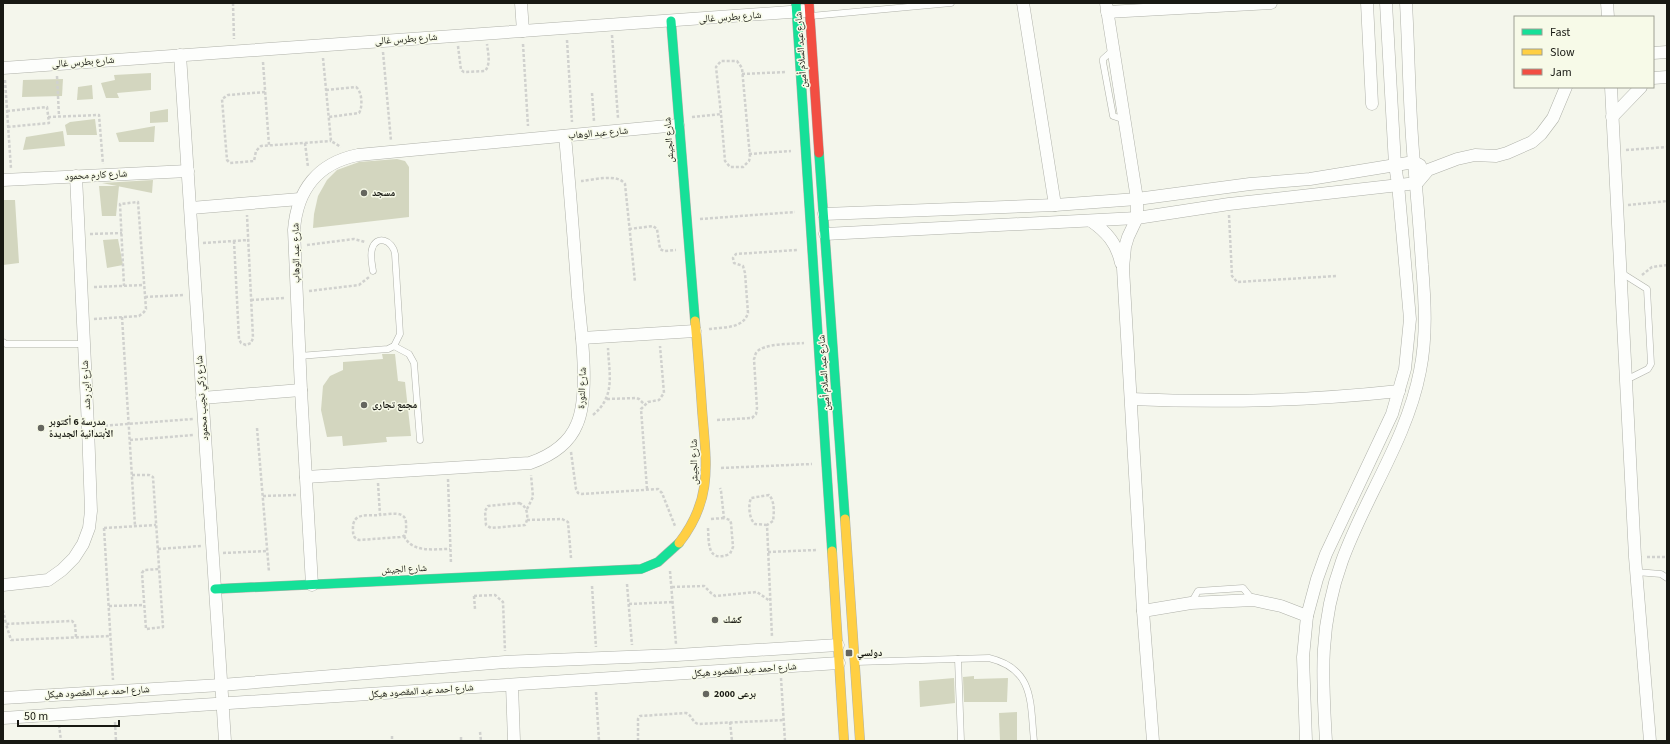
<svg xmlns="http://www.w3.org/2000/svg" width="1670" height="744" font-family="'Source Sans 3','Noto Naskh Arabic',sans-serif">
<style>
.building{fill:#d3d6bf}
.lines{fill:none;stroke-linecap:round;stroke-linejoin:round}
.lane-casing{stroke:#afb1a9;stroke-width:7}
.street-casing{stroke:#afb1a9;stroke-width:13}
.fast-casing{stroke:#afb1a9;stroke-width:10}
.slow-casing{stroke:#afb1a9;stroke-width:10}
.jam-casing{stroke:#afb1a9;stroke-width:10}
.path{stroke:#d0d1ce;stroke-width:2.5;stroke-dasharray:3 2;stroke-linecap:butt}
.lane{stroke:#fdfefc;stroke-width:6}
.street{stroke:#fdfefc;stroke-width:12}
.fast{stroke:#16e098;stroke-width:9}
.slow{stroke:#ffcf43;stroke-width:9}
.jam{stroke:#f24e42;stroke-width:9}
.poi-dot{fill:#65665f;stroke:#f7fae8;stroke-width:1.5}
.labels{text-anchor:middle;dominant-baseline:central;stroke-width:3;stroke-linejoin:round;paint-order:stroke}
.street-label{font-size:10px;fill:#181913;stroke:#f7fae8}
.poi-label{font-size:10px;font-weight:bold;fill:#181913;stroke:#f7fae8;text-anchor:start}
</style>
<rect width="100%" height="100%" fill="#f4f6ec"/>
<!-- building -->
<g class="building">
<polygon points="151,73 151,90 117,93 119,98 106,98 101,83 115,80 114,75"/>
<polygon points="63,79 62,96 22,97 23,80"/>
<polygon points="92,85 93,99 77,100 78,87"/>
<polygon points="168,109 168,122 150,123 150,112"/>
<polygon points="95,119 97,135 67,135 65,125 70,122"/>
<polygon points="155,126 154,142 119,142 116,133"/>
<polygon points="63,131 65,146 23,150 26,137"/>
<polygon points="397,159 405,161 409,167 409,217 313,228 314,214 318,196 327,180 337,170 359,162"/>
<polygon points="153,180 152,193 102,183"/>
<polygon points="99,186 119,186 116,216 102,216"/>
<polygon points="3,200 15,200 19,263 3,265"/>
<polygon points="118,239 123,265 107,268 103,240"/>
<polygon points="382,354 395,354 398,381 405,382 411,436 386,437 387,442 343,446 342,436 327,437 321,410 323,386 330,376 343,370 343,362 383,359"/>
<polygon points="974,676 974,679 1008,678 1007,702 964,702 963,677"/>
<polygon points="954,678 955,703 920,707 919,681"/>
<polygon points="1017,712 1017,741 1000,741 999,713"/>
</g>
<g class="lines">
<!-- lane casing -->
<g class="lane-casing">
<g id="lane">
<polyline points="811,16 951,3"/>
<polyline points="1112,51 1103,59 1103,62 1113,116 1125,120"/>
<polyline points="1620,272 1647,289 1651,364 1648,369 1626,380"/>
<polyline points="3,342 6,344 84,344"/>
<polyline points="394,346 409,354 414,363 420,440"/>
<path d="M299,356L388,349L394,346L400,334L395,254C393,240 376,234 372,249C370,256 372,264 373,271"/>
<polyline points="1636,572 1661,574 1667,578"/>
<polyline points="1191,603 1198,591 1243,588 1253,600"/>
<polyline points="958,659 961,741"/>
<path d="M856,662L989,658C1035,669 1030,703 1034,741"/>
</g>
</g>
<!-- street casing -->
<g class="street-casing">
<g id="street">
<polyline points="521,3 523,31"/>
<polyline points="1023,3 1055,205"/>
<polyline points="1106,3 1137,199 1137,218 1128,237 1125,247 1123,268 1143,611 1153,741"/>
<polyline points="1367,3 1372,104"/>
<polyline points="1607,3 1608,17"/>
<polyline points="1107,12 1271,3"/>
<polyline points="1653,53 1667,52"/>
<polyline points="180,55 225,741"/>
<polyline points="3,68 804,11"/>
<polyline points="1653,78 1667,77"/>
<polyline points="1611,87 1635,557 1650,741"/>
<polyline points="1612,117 1641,87"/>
<polyline points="3,180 188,171"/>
<polyline points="191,208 300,199"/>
<polyline points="824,214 1055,205 1137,199 1250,184 1310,179 1414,162 1420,165"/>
<path d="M1091,221C1107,232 1117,244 1121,263"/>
<polyline points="825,234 1137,218 1229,204 1417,183 1428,170 1457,159 1475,155 1496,156 1507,153 1532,142 1541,134 1553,118 1566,87"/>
<polyline points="582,338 695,331"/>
<polyline points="202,398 301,390"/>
<path d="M1131,399C1222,403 1308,401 1399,391"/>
<path d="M306,477L530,463C550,456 569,444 577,424C590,394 581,330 578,297C574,243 570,189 565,136"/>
<polyline points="3,585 48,580 62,570 74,558 83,544 89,528 91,511 88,427 76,176"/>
<path d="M312,585L301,390L294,230C297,190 318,163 358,155L678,125"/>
<polyline points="1143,611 1191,603 1253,600 1281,606 1307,616"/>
<polyline points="512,685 514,741"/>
<polyline points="3,698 221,685 505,662 677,655 838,645"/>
<polyline points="3,718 839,663"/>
<polyline points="1306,741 1303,657 1307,616 1317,579 1326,554 1392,414 1405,369 1410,319 1398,184 1395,165 1386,3"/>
<path d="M1326,741C1322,676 1319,624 1342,561C1365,497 1407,439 1420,371C1427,336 1425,301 1422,265C1420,231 1417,197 1414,163C1409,110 1409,56 1406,3"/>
</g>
</g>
<!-- fast casing -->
<g class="fast-casing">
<g id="fast">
<polyline points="796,3 832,551"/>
<polyline points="671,21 695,321"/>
<polyline points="819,153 845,519"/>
<polyline points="215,589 641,569 658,562 679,543"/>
</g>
</g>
<!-- slow casing -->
<g class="slow-casing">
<g id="slow">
<polyline points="845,519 860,741"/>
<path d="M679,543C714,498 706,462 702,409C700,380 698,350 695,321"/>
<polyline points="832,551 844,741"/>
</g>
</g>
<!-- jam casing -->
<g class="jam-casing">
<polyline id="jam" points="809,3 819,153"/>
</g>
<!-- path -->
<g class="path">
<polyline points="233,3 234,39"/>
<polyline points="612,35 618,118"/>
<polyline points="567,40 572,122"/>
<polyline points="523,44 528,126"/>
<path d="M458,46L461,70L464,72L485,71C491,64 488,53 487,44"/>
<polyline points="383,52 391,141"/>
<polyline points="323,58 331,141 341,147"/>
<polyline points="263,62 269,145"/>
<polyline points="742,74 786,72"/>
<polyline points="57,76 59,116"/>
<polyline points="5,80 11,169"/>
<path d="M326,90L356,87C362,91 363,107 359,113L329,117"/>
<polyline points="265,92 228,95 222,99 227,160 230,163 254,161 256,151 261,146 331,141"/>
<polyline points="592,93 594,121"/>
<polyline points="7,111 47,107 49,123 8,127"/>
<polyline points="48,117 99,115 103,164"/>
<polyline points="692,117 721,114 725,161 730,167 743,167 749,161 750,157 742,68 737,61 721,61 716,67 721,114"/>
<polyline points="305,143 308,167"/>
<polyline points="1626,150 1667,147"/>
<polyline points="749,154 791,151"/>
<path d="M581,181C594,180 617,173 625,184L635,282"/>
<polyline points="1628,205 1667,201"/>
<polyline points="1229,215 1232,276 1237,282 1337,276"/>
<polyline points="700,219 795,212"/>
<polyline points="629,229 653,226 657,229 660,249 664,251 676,250"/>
<polyline points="90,234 122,233"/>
<polyline points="234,241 239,339 241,343 246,345 251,343 253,338 247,215"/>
<polyline points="203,243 248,240"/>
<polyline points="307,245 354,239 365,242"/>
<polyline points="1642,275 1652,267 1667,265"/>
<polyline points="94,287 144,285"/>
<polyline points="309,291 359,285 369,277"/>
<polyline points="145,297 185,295"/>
<polyline points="251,300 285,298"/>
<polyline points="122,317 135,526"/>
<polyline points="94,319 139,316 144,312 146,309 138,202 120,204 124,286"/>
<path d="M709,329C724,327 743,329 748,313L745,273L743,266L734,263L733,258L736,254L797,250"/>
<polyline points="607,399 636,398 639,399 644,404"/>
<path d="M593,415C616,396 609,374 608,348"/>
<path d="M717,420L752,418L756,414L757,408L754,359C755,357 755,355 756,353C762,343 793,344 804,343"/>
<polyline points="100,426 193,419"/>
<polyline points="257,428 269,572"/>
<polyline points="130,440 194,435"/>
<polyline points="571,452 576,489 578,493 582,494 658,489 662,493 675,526"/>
<polyline points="721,468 812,464"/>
<polyline points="132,475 149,475 153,477 163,627 146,629 142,573 144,570 159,569"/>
<polyline points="448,479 451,564"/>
<path d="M378,483L380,515C366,516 352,512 353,530C353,536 354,538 359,540L400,537L404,536C407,532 406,528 406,523C406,510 389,514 380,515"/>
<polyline points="647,489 641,409 648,402 659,400 664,393 660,346"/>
<polyline points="263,496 296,495"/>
<path d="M519,503C528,506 529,518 525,525L491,528L486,525L485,511L488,506Z"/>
<polyline points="527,509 533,497 531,475"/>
<polyline points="711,519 724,518"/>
<polyline points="527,520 562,519 568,522 571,558"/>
<path d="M767,525L755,524C749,519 748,505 751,498L769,495C775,501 774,514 773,521L767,525L772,637"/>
<polyline points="104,528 113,680"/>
<polyline points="104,528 156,525"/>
<path d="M708,528C709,544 707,563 730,554L733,547L731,523L730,520L724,518L721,491L720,488"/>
<path d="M404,536C412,553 433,549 450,549"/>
<polyline points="158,549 201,546"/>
<polyline points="768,552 817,550"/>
<polyline points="223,553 267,551"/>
<polyline points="1647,557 1667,557"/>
<polyline points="670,571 676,644"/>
<polyline points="627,584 632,645"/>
<polyline points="592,586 596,647"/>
<polyline points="672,587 704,586 711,593 715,596 757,592 770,601"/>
<polyline points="474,596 495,595 503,602 505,651"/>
<polyline points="474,596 475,609"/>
<polyline points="629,604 673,602"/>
<polyline points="109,606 144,605"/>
<polyline points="3,610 6,624"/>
<polyline points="76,637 75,624 72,621 6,624 11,640 111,636"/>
<polyline points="781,678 785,741"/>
<polyline points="596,692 599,741"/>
<polyline points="115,722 116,741"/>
<polyline points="730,722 732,741"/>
<polyline points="59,725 61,741"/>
<polyline points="480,732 481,741"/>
<polyline points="392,736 392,741"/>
<polyline points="461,737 461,741"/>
<path d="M638,741V719L640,716L686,713C692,715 692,722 698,724L784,720"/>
</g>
<!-- lane -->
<use href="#lane" class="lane"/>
<!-- street -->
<use href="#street" class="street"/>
<!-- fast -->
<use href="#fast" class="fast"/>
<!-- slow -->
<use href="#slow" class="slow"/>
<!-- jam -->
<use href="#jam" class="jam"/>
</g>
<!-- markers -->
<g class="poi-dot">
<circle cx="364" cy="193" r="4"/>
<circle cx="364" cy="405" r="4"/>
<circle cx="41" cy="428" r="4"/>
<circle cx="715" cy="620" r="4"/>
<rect x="845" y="649" width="8" height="8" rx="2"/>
<circle cx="706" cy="694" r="4"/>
</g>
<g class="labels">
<!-- street labels -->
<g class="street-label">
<text transform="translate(730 17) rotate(-4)">شارع بطرس غالى</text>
<text transform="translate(406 39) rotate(-4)">شارع بطرس غالى</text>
<text transform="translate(801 50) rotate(-94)">شارع عبد السلام أمين</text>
<text transform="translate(83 62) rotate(-4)">شارع بطرس غالى</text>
<text transform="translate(598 133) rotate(-5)">شارع عبد الوهاب</text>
<text transform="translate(669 140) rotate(-94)">شارع الجيش</text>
<text transform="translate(96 175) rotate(-3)">شارع كارم محمود</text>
<text transform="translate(296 253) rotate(-91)">شارع عبد الوهاب</text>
<text transform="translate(824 373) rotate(-94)">شارع عبد السلام أمين</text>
<text transform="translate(86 385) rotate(-93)">شارع ابن رشد</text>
<text transform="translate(582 388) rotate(-88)">شارع الثورة</text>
<text transform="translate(202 398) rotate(-94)">شارع زكي نجيب محمود</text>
<text transform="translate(694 462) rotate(-91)">شارع الجيش</text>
<text transform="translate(404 569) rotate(-3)">شارع الجيش</text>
<text transform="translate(744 670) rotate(-4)">شارع احمد عبد المقصود هيكل</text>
<text transform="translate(421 691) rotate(-4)">شارع احمد عبد المقصود هيكل</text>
<text transform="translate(97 692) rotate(-3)">شارع احمد عبد المقصود هيكل</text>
</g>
<!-- poi labels -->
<g class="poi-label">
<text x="372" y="193">مسجد</text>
<text x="372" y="405">مجمع تجارى</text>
<text x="49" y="422">مدرسة 6 أكتوبر<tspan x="49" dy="12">الأبتدائية الجديدة</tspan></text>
<text x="723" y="620">كشك</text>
<text x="857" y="653">دولسي</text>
<text x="714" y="694">برعى 2000</text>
</g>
</g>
<!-- border -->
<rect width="1670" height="744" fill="none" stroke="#181913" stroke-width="8"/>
<!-- legend -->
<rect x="1514" y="16" width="140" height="72" fill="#f7fae8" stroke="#9ea093"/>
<rect x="1522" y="29" width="20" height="6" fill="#16e098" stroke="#9ea093"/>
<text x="1550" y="36" font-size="12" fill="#181913">Fast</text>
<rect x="1522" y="49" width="20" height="6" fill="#ffcf43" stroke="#9ea093"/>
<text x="1550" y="56" font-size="12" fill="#181913">Slow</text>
<rect x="1522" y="69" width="20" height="6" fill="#f24e42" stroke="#9ea093"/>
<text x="1550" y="76" font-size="12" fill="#181913">Jam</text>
<!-- scale -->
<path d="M18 720v6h101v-6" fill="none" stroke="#181913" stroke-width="2"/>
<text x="24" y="720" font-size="12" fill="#181913" stroke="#f7fae8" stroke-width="3" paint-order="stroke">50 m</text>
</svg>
